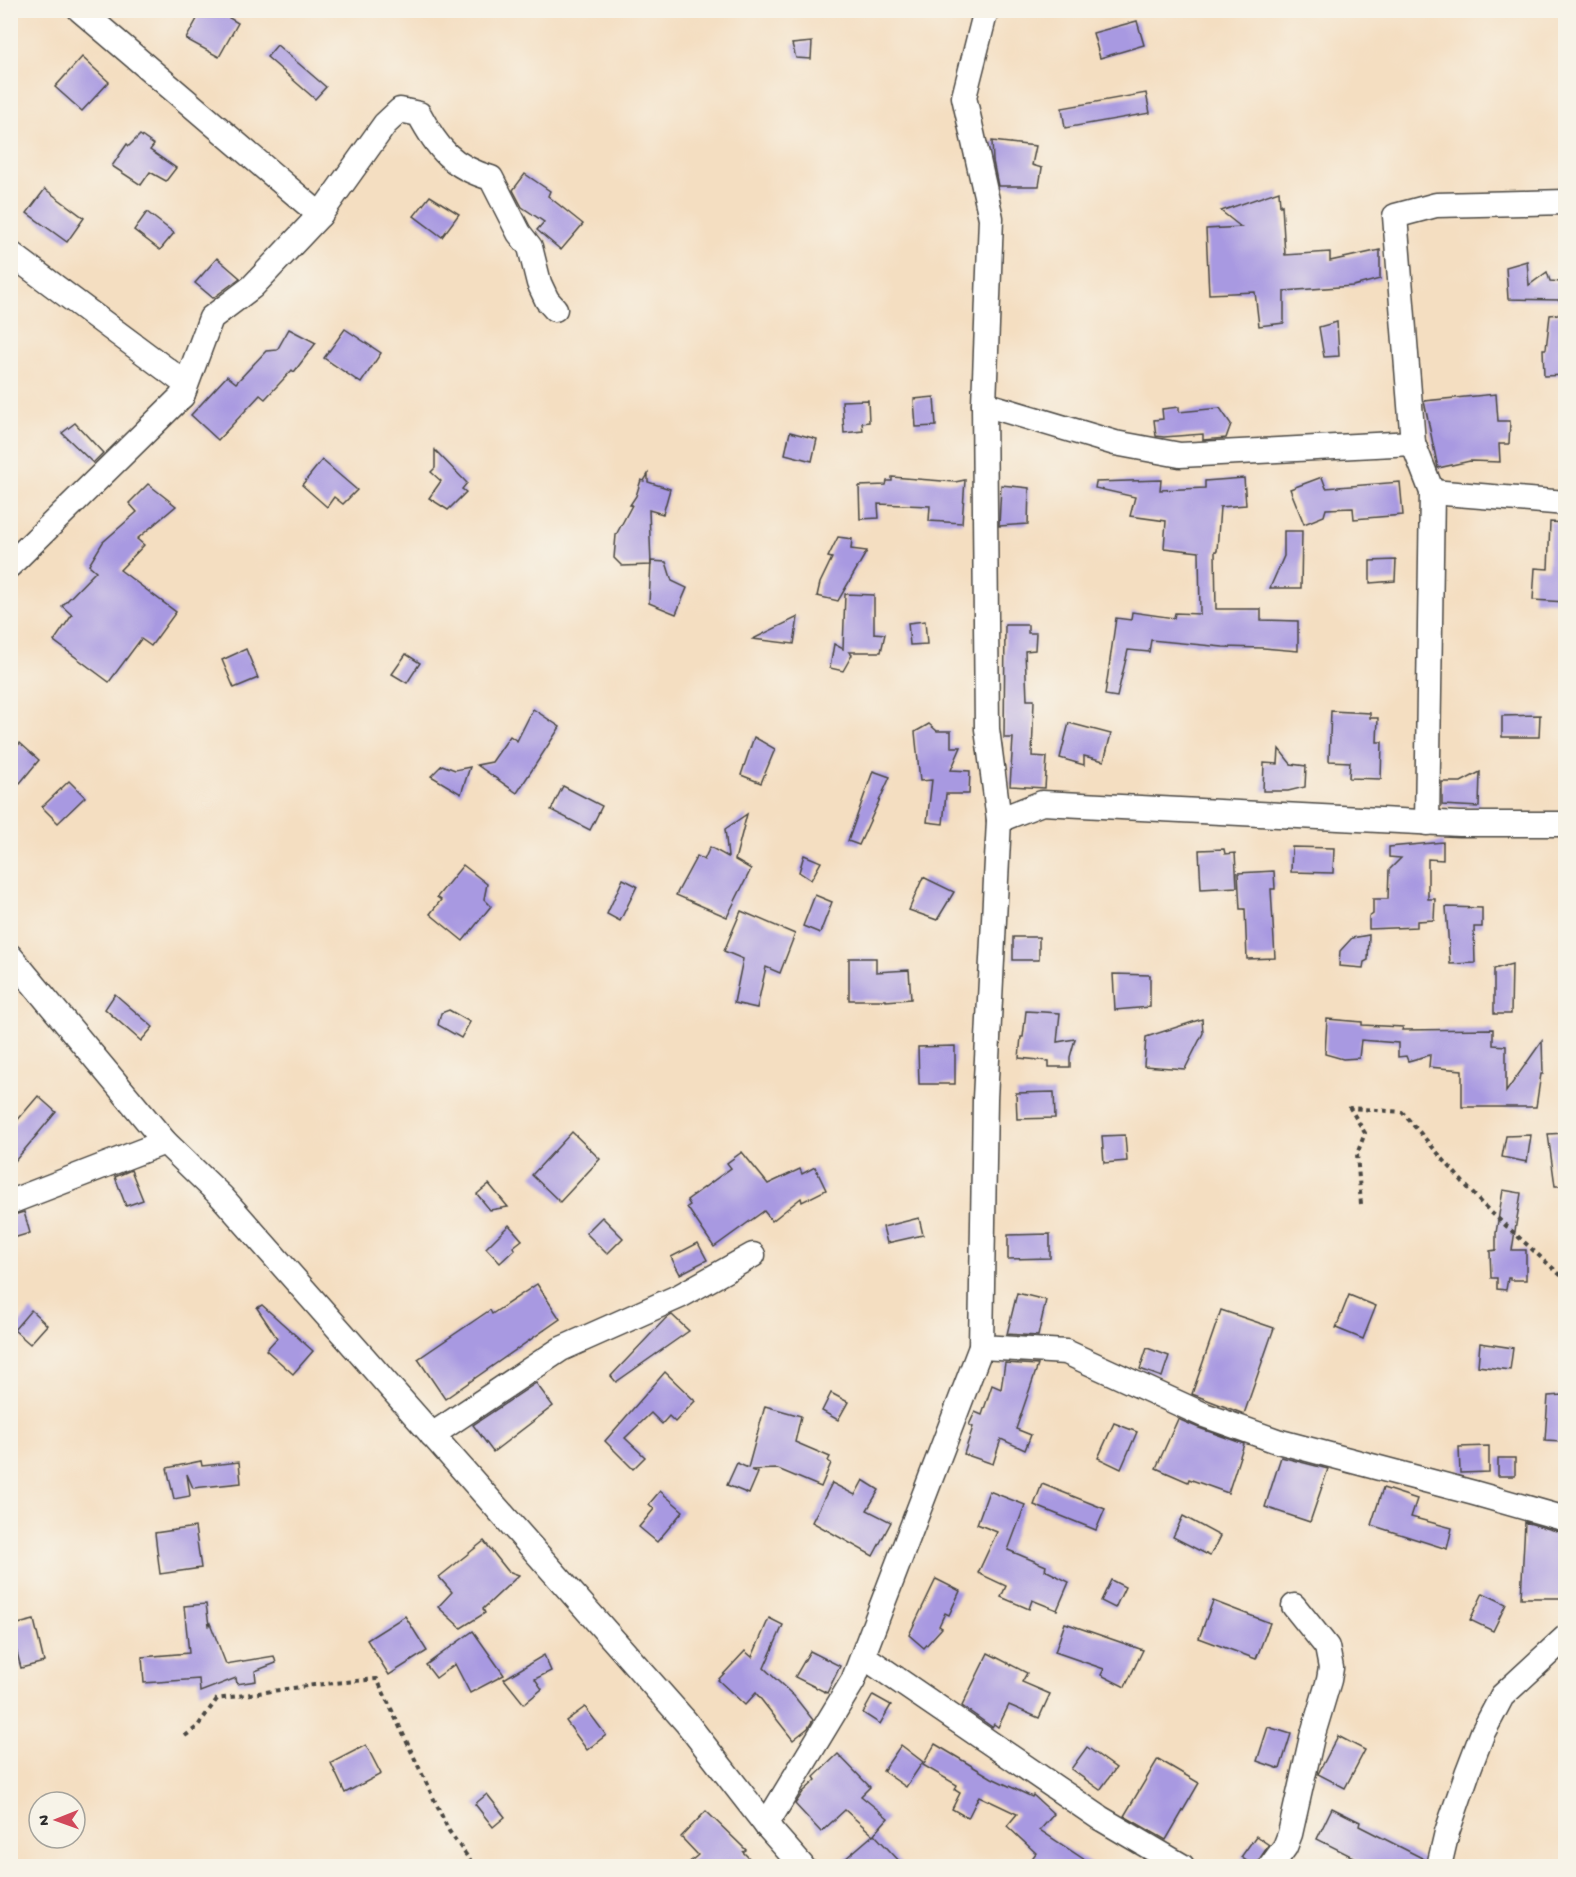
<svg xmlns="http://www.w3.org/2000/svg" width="1576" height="1877" font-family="'Gochi Hand',sans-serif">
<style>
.building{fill:#a899e1}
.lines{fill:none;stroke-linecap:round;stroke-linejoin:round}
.minor-casing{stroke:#494642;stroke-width:27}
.path{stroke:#494642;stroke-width:4;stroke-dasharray:4.5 4.5;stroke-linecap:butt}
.minor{stroke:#fff;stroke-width:24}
</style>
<rect width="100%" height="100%" fill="#f7f3e8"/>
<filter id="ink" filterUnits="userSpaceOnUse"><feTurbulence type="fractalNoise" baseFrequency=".0167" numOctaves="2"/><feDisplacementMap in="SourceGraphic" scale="12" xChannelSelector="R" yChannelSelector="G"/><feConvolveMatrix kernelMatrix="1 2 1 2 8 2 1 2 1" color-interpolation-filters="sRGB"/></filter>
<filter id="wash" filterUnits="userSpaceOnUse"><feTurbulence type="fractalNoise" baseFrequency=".008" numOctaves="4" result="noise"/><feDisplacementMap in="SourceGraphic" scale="24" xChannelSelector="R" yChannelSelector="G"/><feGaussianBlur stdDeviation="1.35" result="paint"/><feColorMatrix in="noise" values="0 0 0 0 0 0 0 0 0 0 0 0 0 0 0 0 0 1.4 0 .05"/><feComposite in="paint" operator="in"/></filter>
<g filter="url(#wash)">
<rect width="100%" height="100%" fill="#f4dec1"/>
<g id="blocks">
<!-- building -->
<g class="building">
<polygon points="202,10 216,10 238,23 219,57 186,39"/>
<polygon points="1137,21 1144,45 1100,58 1093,33"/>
<polygon points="812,42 811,59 796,58 792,44"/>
<polygon points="277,45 326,87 315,99 267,57"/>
<polygon points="82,57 109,82 82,111 55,87"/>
<polygon points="1146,93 1150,113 1065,128 1062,108"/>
<polygon points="140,135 154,145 150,150 176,168 166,181 150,172 141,185 112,166 127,144 129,146"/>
<polygon points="992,141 1036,146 1032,165 1042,168 1039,186 998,186 993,161"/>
<polygon points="525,174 550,191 548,196 583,224 561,250 537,230 544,222 522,207 513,190"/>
<polygon points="45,189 84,218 67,242 27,213"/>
<polygon points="1279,191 1280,206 1282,205 1285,255 1330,252 1330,261 1380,250 1380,279 1353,286 1284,291 1284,323 1259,326 1255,292 1209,294 1206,229 1241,227 1221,211"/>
<polygon points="430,196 459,214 442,237 414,216"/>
<polygon points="147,212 174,233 160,250 134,230"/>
<polygon points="217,258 240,278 213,298 195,283"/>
<polygon points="1527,261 1529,285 1547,272 1550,281 1562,282 1561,300 1508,299 1506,267"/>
<polygon points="1566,313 1566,375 1544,376 1543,349 1546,349 1550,315"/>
<polygon points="1337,322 1339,356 1324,357 1319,327"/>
<polygon points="289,329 316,343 294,372 292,370 265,399 260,395 218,440 191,415 227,376 236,383 266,351 277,350"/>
<polygon points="345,329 381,353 361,383 324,358"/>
<polygon points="1496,394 1498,421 1510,421 1509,444 1499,444 1500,462 1470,461 1438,468 1424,401"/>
<polygon points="934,397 936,426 916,427 914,399"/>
<polygon points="868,400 869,422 862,423 863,431 844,433 842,401"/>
<polygon points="1179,407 1179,412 1220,408 1231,424 1226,438 1203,440 1203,434 1164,437 1156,436 1154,420 1163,419 1162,409"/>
<polygon points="75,423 103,453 93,463 62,433"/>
<polygon points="790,432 817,439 812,461 785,454"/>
<polygon points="435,450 467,483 462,489 466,492 448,510 429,498 441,481 431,472 435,468"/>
<polygon points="322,460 357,490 343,504 334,497 327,507 302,485"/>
<polygon points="648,474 648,482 670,489 663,514 649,510 651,565 622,566 614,558 616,535 632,505 630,505 636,496 641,480 644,481"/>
<polygon points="892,477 955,482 965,480 962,523 929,521 930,506 878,504 879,518 860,519 859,486 886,485 887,481 892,481"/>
<polygon points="1322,477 1326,488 1400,482 1403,515 1354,519 1353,508 1326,509 1324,516 1304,524 1290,489"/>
<polygon points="1244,478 1246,505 1220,507 1217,551 1215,551 1216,609 1261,609 1261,620 1298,621 1298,651 1263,648 1223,647 1151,640 1149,652 1128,650 1117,697 1105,695 1116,618 1131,620 1132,612 1174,618 1175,613 1200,614 1199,552 1164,548 1166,521 1130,516 1135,497 1095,488 1096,482 1161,480 1160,490 1205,488 1205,481"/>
<polygon points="148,484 176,506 137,539 144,545 120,570 176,612 151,646 141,639 109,682 54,641 72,615 62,606 96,571 89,565 103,542 137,512 129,503"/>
<polygon points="1001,485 1029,488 1028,524 999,526"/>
<polygon points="1550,522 1566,523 1566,602 1533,600 1535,568 1548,569"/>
<polygon points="1284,531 1302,531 1301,588 1270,588 1284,556"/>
<polygon points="838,537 852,539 851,549 867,551 838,601 817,596 820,583 832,558 828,557"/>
<polygon points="1396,560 1395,581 1370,583 1370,561"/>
<polygon points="651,561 666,562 672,581 687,588 676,614 649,603"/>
<polygon points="845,594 874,595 874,633 885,634 881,652 849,652 852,655 843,671 830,668 834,644 843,649"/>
<polygon points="798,617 794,644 753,639"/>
<polygon points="925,621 927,644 910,645 908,623"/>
<polygon points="1005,625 1028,625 1028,633 1036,633 1035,650 1025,651 1027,700 1034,700 1032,756 1047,757 1045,788 1010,786 1013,738 1004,738"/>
<polygon points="246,649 258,678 234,688 222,660"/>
<polygon points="406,654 420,663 407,683 392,674"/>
<polygon points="533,709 560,727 517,793 477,765 492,762 510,736 517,741"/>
<polygon points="1331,711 1370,713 1370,718 1378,718 1377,742 1382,742 1381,779 1349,778 1350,762 1329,761"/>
<polygon points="1540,715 1539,737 1502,737 1502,716"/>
<polygon points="1069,723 1111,734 1104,761 1084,756 1084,765 1060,758"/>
<polygon points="929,724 937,731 951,731 951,747 961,747 951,770 970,771 969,794 946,794 943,824 927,822 932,780 920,781 915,732"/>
<polygon points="754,737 775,749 761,783 741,775"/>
<polygon points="20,743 39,760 20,783 10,776 10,754"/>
<polygon points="1279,749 1291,764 1306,766 1305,787 1288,791 1263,791 1264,763 1278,764"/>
<polygon points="442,765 455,770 470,767 461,794 431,776"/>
<polygon points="873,771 890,777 859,845 848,841"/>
<polygon points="1480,772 1479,807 1442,805 1442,782 1461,782"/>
<polygon points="69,781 85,797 58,823 42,807"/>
<polygon points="563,786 602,806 590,830 551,810"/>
<polygon points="747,814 735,860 751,869 727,917 676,895 697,856 704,860 710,847 728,857 725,829"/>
<polygon points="1443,842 1443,860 1428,859 1428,899 1435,899 1434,920 1417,921 1417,927 1369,929 1369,917 1373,914 1373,899 1388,899 1389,870 1401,858 1389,857 1389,847"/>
<polygon points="1292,847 1334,848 1333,873 1291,872"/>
<polygon points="1224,849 1225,854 1235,853 1237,887 1201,889 1199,850"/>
<polygon points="804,855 821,862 811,880 799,872"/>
<polygon points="463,865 487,884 484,899 491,906 463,941 430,914 441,900 437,897"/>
<polygon points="1274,871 1275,889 1271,889 1275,958 1247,959 1245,909 1240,909 1238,873"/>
<polygon points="923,877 954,892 937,920 909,910"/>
<polygon points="623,879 637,886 620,921 607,914"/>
<polygon points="815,895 832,902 820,933 803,926"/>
<polygon points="1446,907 1482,908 1482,927 1474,927 1475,963 1450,964"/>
<polygon points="741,911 795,934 780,973 766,967 757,1008 734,1003 743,959 724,951"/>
<polygon points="1369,935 1368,960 1364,962 1363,968 1339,966 1340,951 1352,938"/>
<rect x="1013" y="937" width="26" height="23"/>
<polygon points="849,958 876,958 876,972 909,970 911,999 886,1001 886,1000 849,1000"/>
<polygon points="1512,964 1511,1014 1494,1014 1494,969"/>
<polygon points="1113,974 1150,975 1150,1007 1115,1010"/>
<polygon points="115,994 153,1027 141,1041 105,1009"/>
<polygon points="449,1010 470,1022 461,1038 438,1025 441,1013"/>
<polygon points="1026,1011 1060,1013 1057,1042 1075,1039 1070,1057 1070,1067 1049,1067 1049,1061 1019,1058 1021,1037 1023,1037"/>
<polygon points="1202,1019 1203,1033 1185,1069 1144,1066 1146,1037"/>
<polygon points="1327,1019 1362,1022 1362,1025 1403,1027 1402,1030 1493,1029 1493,1045 1506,1046 1506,1092 1542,1041 1543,1074 1541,1074 1536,1107 1462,1107 1462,1070 1429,1067 1430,1055 1408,1061 1406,1056 1398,1057 1398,1043 1361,1040 1359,1058 1343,1059 1325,1054"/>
<polygon points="955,1046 955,1084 919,1084 918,1047"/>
<polygon points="1054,1092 1055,1118 1017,1119 1016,1093"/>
<polygon points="38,1096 56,1112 10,1167 10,1129"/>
<polygon points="572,1132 600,1159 560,1202 532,1175"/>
<polygon points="1566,1133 1566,1186 1555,1186 1548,1134"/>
<polygon points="1125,1135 1127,1161 1104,1163 1102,1136"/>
<polygon points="1531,1135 1527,1162 1502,1157 1506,1136"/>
<polygon points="742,1152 768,1184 800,1169 802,1174 815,1167 826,1190 802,1202 801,1198 772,1221 764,1211 714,1247 687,1207 690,1205 687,1200 731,1168 727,1163"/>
<polygon points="131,1170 143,1200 126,1206 115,1177"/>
<polygon points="489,1184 508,1207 490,1210 477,1194"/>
<polygon points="1503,1190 1521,1193 1512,1250 1526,1250 1526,1280 1510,1280 1510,1278 1508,1278 1506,1290 1497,1289 1497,1278 1491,1278 1490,1251 1496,1250 1496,1233"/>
<polygon points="24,1212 30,1233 10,1239 10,1216"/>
<polygon points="602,1217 623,1238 607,1254 586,1233"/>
<polygon points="919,1218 923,1235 887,1243 883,1227"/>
<polygon points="509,1225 522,1240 513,1247 515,1249 500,1263 486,1248"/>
<polygon points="1050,1234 1050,1258 1008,1259 1008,1235"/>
<polygon points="698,1243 707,1260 680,1274 671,1257"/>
<polygon points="537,1284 560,1319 445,1399 418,1359 490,1310 492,1314"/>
<polygon points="1017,1293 1046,1300 1038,1336 1007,1334"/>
<polygon points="1349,1295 1376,1306 1363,1339 1336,1328"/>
<polygon points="262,1305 313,1351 293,1374 266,1350 277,1338 257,1308"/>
<polygon points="31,1310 47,1325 30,1344 14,1330"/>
<polygon points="1221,1310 1274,1328 1244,1414 1192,1394"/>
<polygon points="672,1315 689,1331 616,1382 611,1376 666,1318"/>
<polygon points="1480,1343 1513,1348 1510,1370 1478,1366"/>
<polygon points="1147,1348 1169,1356 1162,1377 1140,1369"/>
<polygon points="1005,1363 1038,1365 1016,1429 1031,1435 1025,1450 1001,1439 993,1464 964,1454 973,1427 969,1425 975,1412 982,1415 992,1385 1001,1389"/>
<polygon points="665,1372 695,1401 675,1422 669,1416 662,1424 651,1413 625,1438 645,1457 633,1469 605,1441"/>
<polygon points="536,1383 553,1406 493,1452 473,1425"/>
<polygon points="831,1393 848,1402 838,1420 822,1411"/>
<polygon points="1564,1395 1563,1442 1545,1441 1548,1396"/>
<polygon points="765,1406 801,1416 795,1442 830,1457 828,1461 831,1463 821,1487 778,1469 751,1470 758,1473 749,1494 727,1485 737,1463 748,1468"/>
<polygon points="1178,1419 1199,1428 1244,1444 1228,1493 1189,1479 1188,1482 1156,1468"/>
<polygon points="1114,1423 1137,1432 1121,1469 1098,1458"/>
<polygon points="1489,1446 1489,1472 1460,1473 1459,1447"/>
<polygon points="1281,1457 1328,1469 1310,1522 1265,1507"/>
<rect x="1498" y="1458" width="17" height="18"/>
<polygon points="201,1461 202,1466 239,1462 241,1483 193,1488 187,1474 190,1496 174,1499 167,1468"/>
<polygon points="863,1480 879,1490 867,1510 891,1522 873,1556 812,1522 832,1483 855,1495"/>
<polygon points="1042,1484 1105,1509 1096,1530 1034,1505"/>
<polygon points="1383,1488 1417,1499 1411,1517 1452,1528 1447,1549 1371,1525"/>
<polygon points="660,1491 683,1511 657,1542 639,1527 654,1509 649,1504"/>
<polygon points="989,1491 1025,1505 1008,1550 1046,1566 1045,1570 1069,1582 1057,1610 1032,1600 1029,1609 1001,1597 1006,1586 978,1573 997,1532 977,1524"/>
<polygon points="1183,1516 1220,1536 1210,1556 1173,1537"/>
<polygon points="1525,1522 1560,1532 1560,1534 1566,1534 1566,1598 1521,1598"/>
<polygon points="195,1527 201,1568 160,1574 155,1533"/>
<polygon points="484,1541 508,1571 519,1575 483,1609 485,1613 461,1628 438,1607 452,1592 439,1577"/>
<polygon points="936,1579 960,1591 949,1615 945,1613 939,1626 942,1628 924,1648 909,1635"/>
<polygon points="1111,1580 1125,1587 1115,1608 1101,1601"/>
<polygon points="1483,1593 1506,1604 1493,1631 1470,1620"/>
<polygon points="1213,1601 1270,1623 1256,1659 1199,1638"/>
<polygon points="206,1604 209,1625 210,1623 226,1664 274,1656 276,1663 255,1671 256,1681 237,1684 236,1678 200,1692 199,1679 144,1683 142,1657 189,1653 184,1606"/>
<polygon points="405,1616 427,1651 389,1675 367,1640"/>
<polygon points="769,1618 783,1625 764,1668 794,1696 813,1720 808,1728 793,1740 756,1693 745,1705 718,1680 745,1651 752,1657"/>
<polygon points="34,1620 44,1662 21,1668 10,1626"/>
<polygon points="1065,1623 1143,1650 1125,1687 1101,1675 1104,1669 1055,1652"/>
<polygon points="473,1631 504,1675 470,1693 455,1664 436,1678 426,1665"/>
<polygon points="810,1651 840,1666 827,1693 795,1677"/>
<polygon points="988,1653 1027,1673 1022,1682 1050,1694 1039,1718 1009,1705 998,1727 994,1724 992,1727 962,1706"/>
<polygon points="544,1655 551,1671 535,1679 542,1689 524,1704 504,1679"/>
<polygon points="873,1695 891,1705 880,1724 863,1713"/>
<polygon points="585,1707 606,1735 587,1750 566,1721"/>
<polygon points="1268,1727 1291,1734 1280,1769 1257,1761"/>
<polygon points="1338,1736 1365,1750 1345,1788 1318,1774"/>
<polygon points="935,1744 992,1778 1032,1797 1033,1795 1054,1814 1040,1830 1094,1866 1041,1866 1031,1860 1036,1853 1007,1826 1017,1814 979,1796 968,1818 952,1809 960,1793 955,1790 957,1785 923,1765"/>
<polygon points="366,1745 381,1774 345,1793 331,1763"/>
<polygon points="901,1745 923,1762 906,1787 883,1771"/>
<polygon points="1087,1747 1116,1768 1100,1790 1071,1769"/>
<polygon points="838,1754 870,1787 861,1796 888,1818 874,1834 904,1866 837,1866 873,1835 845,1810 821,1832 795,1804 803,1792 816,1780 814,1777"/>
<polygon points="1158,1759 1199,1783 1166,1840 1124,1816"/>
<polygon points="487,1794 505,1817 493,1827 475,1804"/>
<polygon points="1332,1808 1360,1822 1359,1826 1426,1860 1425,1866 1360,1866 1363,1862 1317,1839"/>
<polygon points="706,1811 746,1850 743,1852 757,1866 685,1866 698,1855 681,1837"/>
<polygon points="1256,1836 1269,1845 1260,1858 1257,1866 1254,1866 1241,1857"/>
</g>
</g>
</g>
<g filter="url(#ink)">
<use href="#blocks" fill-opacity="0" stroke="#494642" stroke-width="1.5"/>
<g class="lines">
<!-- minor casing -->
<g class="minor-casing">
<g id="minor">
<polyline points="80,10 320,215"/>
<polyline points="986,10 964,97 991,218 984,404 987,729 999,820"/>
<polyline points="10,253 186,384 182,396"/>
<polyline points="984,404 1115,443 1180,455 1413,443"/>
<polyline points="1432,492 1566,503"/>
<path d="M10,565L182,396L211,318L252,287L320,215L385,124L400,110L419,114C437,148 452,167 491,178L519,233L530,247L539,283L547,300L555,309"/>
<polyline points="1427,823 1432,492 1413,443 1395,216 1436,205 1566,202"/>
<polyline points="10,956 165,1142 222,1197 686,1722 766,1825 802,1866"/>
<polyline points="10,1202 165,1142"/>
<polyline points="981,1347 1066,1352 1204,1415 1277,1441 1474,1493 1566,1519"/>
<polyline points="432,1435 561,1349 680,1296 753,1255"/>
<polyline points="863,1656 1100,1818 1182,1866"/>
<polyline points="766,1825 853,1681 981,1347 985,1099 999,820 1042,803 1459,824 1566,824"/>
<polyline points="1271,1866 1285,1847 1290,1834 1312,1737 1329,1680 1331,1668 1327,1647 1294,1606"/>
<polyline points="1439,1866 1447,1832 1468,1771 1483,1732 1502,1696 1566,1637"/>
</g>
</g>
<!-- path -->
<g class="path">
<polyline points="1361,1204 1357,1154 1365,1133 1350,1108 1402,1112 1482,1204 1566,1280"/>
<polyline points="185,1736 197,1727 217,1699 314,1685 377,1679 449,1831 474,1866"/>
</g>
<!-- minor -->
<use href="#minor" class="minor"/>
</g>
</g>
<!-- margin -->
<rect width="1576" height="1877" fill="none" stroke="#f7f3e8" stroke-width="36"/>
<!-- north arrow -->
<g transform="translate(57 1820) rotate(269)"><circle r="28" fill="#f7f3e8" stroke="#a5a39c" stroke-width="1.5"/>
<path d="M0-4.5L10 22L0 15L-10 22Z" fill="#d1495b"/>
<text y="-9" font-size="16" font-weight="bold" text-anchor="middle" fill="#2b2b2b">N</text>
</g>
</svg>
